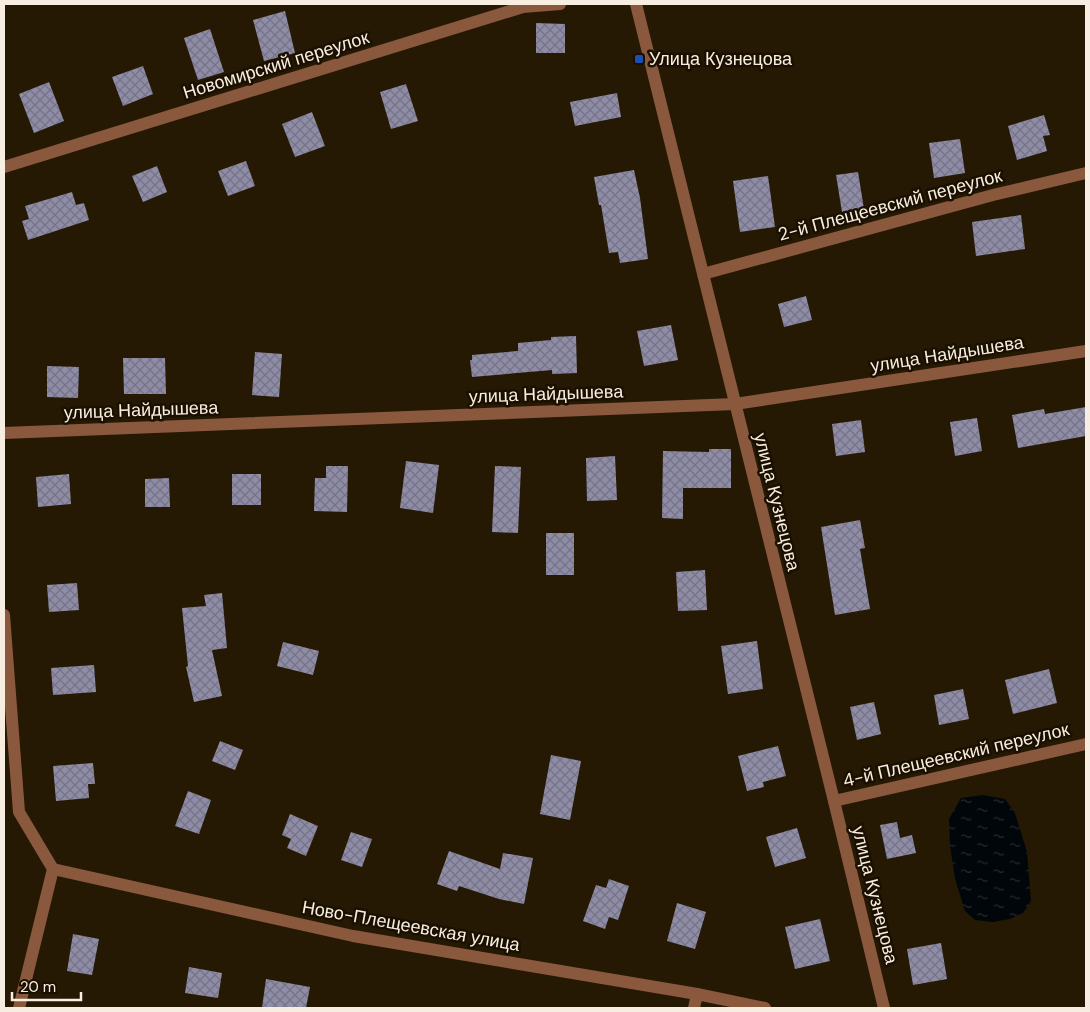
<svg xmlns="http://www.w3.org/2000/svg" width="1090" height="1012" font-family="'DM Sans',sans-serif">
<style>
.water{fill:url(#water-ripples)}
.building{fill:url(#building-cross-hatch)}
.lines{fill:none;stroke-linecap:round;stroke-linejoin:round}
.minor{stroke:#8a583d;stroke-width:12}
.tertiary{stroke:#8a583d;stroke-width:12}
.transit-dot{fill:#1a4fb4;stroke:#1b1000;stroke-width:2}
.labels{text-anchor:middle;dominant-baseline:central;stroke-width:5;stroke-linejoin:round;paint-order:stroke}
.poi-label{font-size:18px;fill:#f7eee1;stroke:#1b1000;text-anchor:start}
.street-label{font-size:18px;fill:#f7eee1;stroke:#1b1000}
</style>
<defs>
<pattern id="water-ripples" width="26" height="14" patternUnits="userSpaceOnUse" patternTransform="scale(1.25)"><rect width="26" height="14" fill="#00060a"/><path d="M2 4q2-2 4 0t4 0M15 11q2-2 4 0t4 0" fill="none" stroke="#262b2d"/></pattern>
<pattern id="building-cross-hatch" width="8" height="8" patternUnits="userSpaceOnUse" patternTransform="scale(1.25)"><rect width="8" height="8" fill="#8e8ca7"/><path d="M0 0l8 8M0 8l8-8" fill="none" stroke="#767484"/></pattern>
</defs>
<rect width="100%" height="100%" fill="#251904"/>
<!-- water -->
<polygon class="water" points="983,795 1005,799 1015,813 1027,852 1031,901 1023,913 1010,919 993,922 975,920 965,911 955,879 950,846 949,819 961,798"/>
<!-- building -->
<g class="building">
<polygon points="285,11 295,53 264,61 253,20"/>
<polygon points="536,23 565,24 565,53 536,53"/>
<polygon points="210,29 224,72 198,80 184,38"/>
<polygon points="143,66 153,94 123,106 112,77"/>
<polygon points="49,82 64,121 34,133 19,94"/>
<polygon points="406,84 418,121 391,129 380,92"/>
<polygon points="617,93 621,117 575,126 570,102"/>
<polygon points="312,112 325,146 295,157 282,124"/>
<polygon points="1044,115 1050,135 1043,136 1047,151 1017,160 1008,126"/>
<polygon points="960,139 965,173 934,178 929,143"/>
<polygon points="246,161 255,186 228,196 218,171"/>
<polygon points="157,166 167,192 143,202 132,176"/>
<polygon points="634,170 640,198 648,259 620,263 618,252 609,253 601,205 599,205 594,177"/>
<polygon points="858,172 864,209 842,212 836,175"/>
<polygon points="768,176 775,227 740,232 733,181"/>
<polygon points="72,192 76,205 84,203 89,220 28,240 22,221 29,219 25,206"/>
<polygon points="1021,215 1025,249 976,256 972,222"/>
<polygon points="806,296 812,320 784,327 778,304"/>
<polygon points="671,325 678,360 644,366 637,331"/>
<polygon points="576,336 577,373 552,374 552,370 472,377 470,360 472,360 472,355 518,351 518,343 551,340 551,337"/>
<polygon points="255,352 282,354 279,397 252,395"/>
<polygon points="123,358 165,358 166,394 124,394"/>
<polygon points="47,366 79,367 78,398 47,397"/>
<polygon points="1086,407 1086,436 1018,448 1012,415 1044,409 1045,414"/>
<polygon points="977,418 982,451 955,456 950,422"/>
<polygon points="861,420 865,452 836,456 832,424"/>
<polygon points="709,449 731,449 731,488 683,488 683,519 662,518 663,451 709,452"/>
<polygon points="615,456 617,500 587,501 586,458"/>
<polygon points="406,461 439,465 433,513 400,508"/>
<polygon points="326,466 348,466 347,512 314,511 315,478 326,478"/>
<polygon points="495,466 521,467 518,533 492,532"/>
<polygon points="69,474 71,504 38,507 36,477"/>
<rect x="232" y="474" width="29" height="31"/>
<polygon points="169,478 170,507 145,507 145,479"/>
<polygon points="860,520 865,548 860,549 870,609 835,615 821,527"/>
<rect x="546" y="533" width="28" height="42"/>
<polygon points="705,570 707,610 678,611 676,572"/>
<polygon points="77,583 79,610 49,612 47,585"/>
<polygon points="222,593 227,648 212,650 222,696 194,702 186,667 188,666 182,608 206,606 204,595"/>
<polygon points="757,641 763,689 728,694 721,646"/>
<polygon points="283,642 319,651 313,675 277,666"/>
<polygon points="94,665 96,692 53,695 51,668"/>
<polygon points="1049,669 1057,703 1013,714 1005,680"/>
<polygon points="963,689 969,719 939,725 934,695"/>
<polygon points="874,702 881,734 857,740 850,707"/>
<polygon points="220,741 243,750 235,770 212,761"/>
<polygon points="778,746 786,776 763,782 764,787 747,791 738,756"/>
<polygon points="551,755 581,761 570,820 540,814"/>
<polygon points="93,763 95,784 88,784 89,798 56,801 53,766"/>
<polygon points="188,791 211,800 199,834 175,826"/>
<polygon points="290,814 318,826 306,856 287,848 291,839 282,835"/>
<polygon points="897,822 900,838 912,835 916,853 887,859 880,825"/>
<polygon points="797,828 806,858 775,867 766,837"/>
<polygon points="351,832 372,839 362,867 341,860"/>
<polygon points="449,851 500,869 503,853 533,858 524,904 499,899 459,886 457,891 437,884"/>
<polygon points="609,879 629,886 618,920 609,917 605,929 583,921 596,885 606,888"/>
<polygon points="677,903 706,912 695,949 667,941"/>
<polygon points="820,919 830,961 795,969 785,927"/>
<polygon points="73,934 99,939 92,975 67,971"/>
<polygon points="941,943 947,979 913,985 907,949"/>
<polygon points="189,967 222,973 218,998 185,993"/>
<polygon points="266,979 310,987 306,1008 262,1008"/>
</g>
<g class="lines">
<!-- minor -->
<g class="minor">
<polyline points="4,167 523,7 560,4"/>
<polyline points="703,274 993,195 1086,173"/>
<polyline points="4,433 735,404 1086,351"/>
<polyline points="4,615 19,812 53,869 19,1008"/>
<polyline points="834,801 1086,744"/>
<polyline points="53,869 353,936 697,994 765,1008"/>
<polyline points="694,1008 697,994"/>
</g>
<!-- tertiary -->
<polyline class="tertiary" points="636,4 834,801 884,1008"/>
</g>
<!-- markers -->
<rect class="transit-dot" x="634" y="54" width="10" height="10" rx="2.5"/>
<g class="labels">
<!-- poi labels -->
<g class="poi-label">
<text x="649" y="59">Улица Кузнецова</text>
</g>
<!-- street labels -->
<g class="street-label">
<text transform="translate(276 65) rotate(-17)">Новомирский переулок</text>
<text transform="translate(890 205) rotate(-15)">2-й Плещеевский переулок</text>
<text transform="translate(947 354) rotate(-9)">улица Найдышева</text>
<text transform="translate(546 394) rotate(-2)">улица Найдышева</text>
<text transform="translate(141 410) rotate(-2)">улица Найдышева</text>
<text transform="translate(777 502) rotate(76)">улица Кузнецова</text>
<text transform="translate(956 755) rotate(-13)">4-й Плещеевский переулок</text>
<text transform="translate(875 895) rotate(76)">улица Кузнецова</text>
<text transform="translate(411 926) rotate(10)">Ново-Плещеевская улица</text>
</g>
</g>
<!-- border -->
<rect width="1090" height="1012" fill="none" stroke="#f7eee1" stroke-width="10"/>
<!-- scale -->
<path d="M12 992v8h69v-8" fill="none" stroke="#f7eee1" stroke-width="2.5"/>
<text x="20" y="992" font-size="15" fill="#f7eee1" stroke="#1b1000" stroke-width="4" paint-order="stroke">20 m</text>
</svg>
